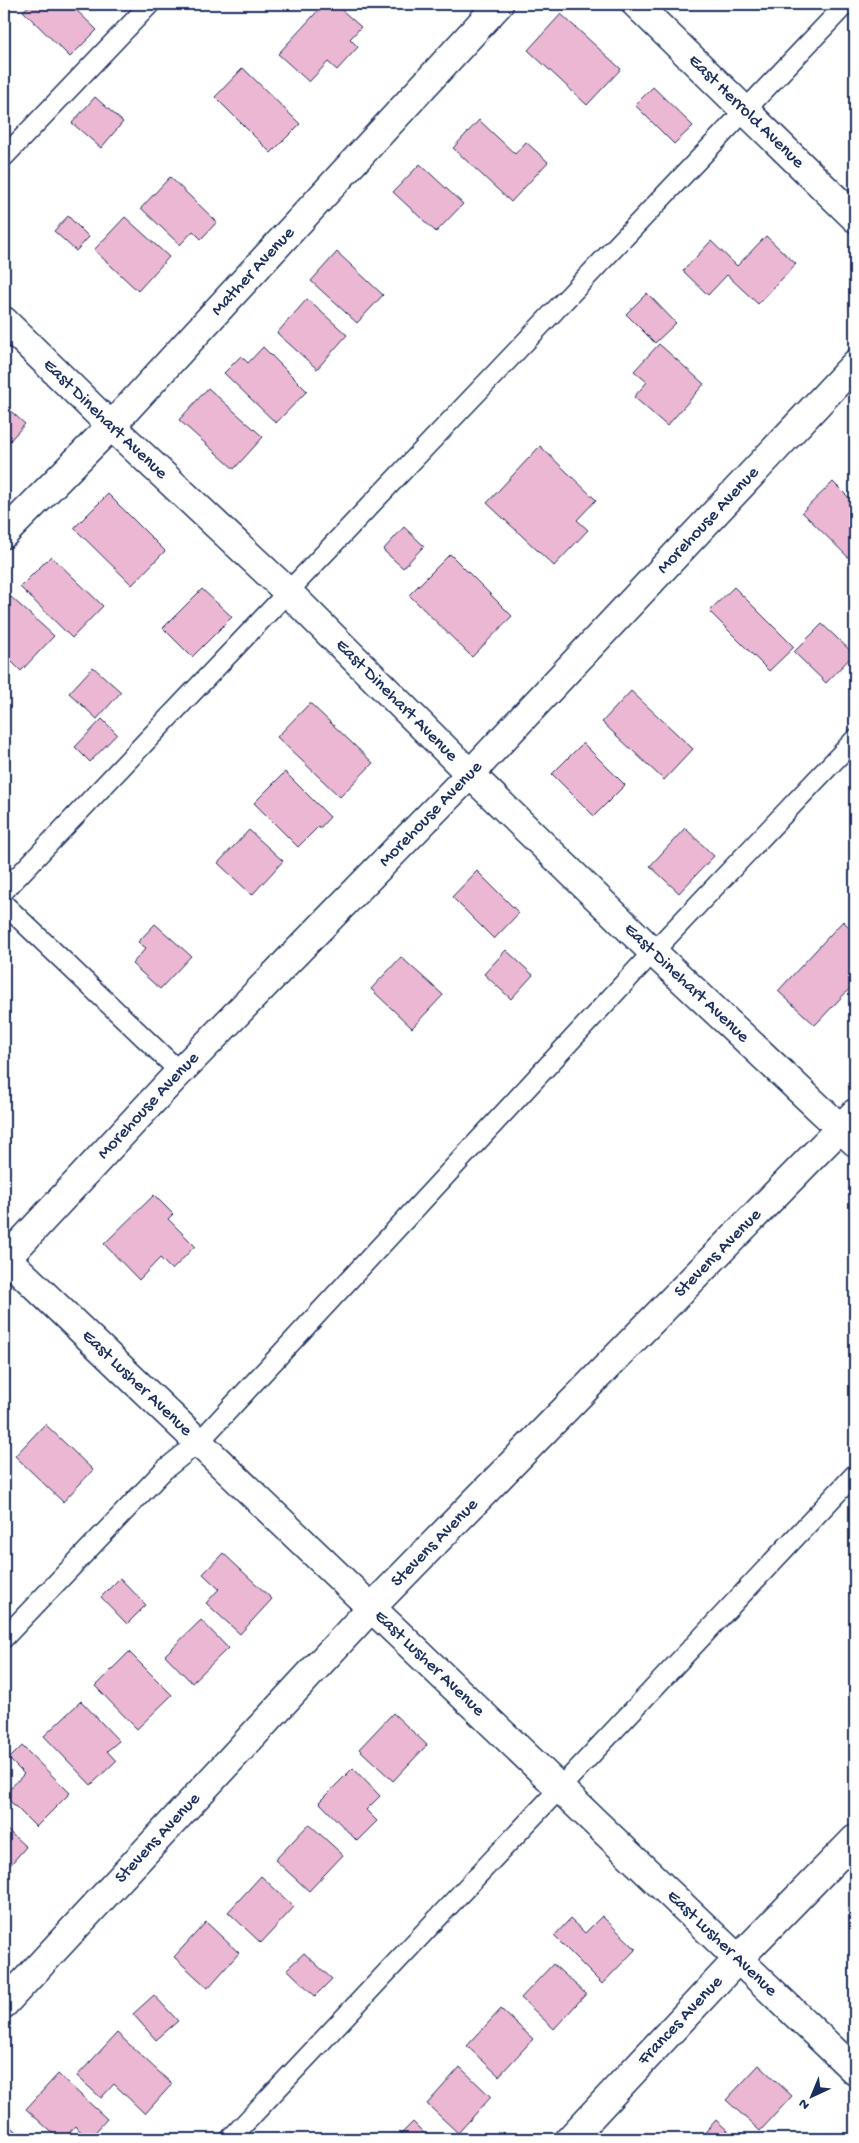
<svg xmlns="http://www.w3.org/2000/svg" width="859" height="2143" font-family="'Gochi Hand',sans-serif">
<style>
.building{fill:#ecb7d2;stroke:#1b2f5e}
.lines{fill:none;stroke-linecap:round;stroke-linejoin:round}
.service-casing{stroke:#1b2f5e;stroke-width:22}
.minor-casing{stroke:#1b2f5e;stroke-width:31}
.primary-casing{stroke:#1b2f5e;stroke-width:31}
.service{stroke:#fff;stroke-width:19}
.minor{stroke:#fff;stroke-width:28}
.primary{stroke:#fff;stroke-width:28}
.labels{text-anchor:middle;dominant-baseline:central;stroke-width:5;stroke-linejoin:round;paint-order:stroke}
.street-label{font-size:18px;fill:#1b2f5e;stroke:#fff}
</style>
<rect width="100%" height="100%" fill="#fff"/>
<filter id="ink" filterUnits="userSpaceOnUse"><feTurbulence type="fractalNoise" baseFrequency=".02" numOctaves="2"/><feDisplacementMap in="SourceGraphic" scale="10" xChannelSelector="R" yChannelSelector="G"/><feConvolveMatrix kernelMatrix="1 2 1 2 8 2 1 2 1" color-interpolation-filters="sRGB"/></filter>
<g filter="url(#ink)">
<!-- building -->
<g class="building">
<polygon points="31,4 70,4 97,30 70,57 23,11"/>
<polygon points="324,4 335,4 361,27 350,39 358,47 337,70 328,62 309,82 278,54"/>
<polygon points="561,14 621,69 587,105 528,50"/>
<polygon points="243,68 300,124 271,153 215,97"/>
<polygon points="653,87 693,126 674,144 635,105"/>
<polygon points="95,97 123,122 101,148 72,123"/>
<polygon points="479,120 515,154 526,142 548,162 511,202 453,148"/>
<polygon points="420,164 463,204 436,232 393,192"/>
<polygon points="170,177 217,222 201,239 193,231 180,245 141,208"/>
<polygon points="68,216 89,237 76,251 54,231"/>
<polygon points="125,217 169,257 138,291 94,250"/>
<polygon points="766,236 796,264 758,304 727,275 708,295 683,271 711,241 737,266"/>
<polygon points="337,252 383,295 357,323 311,281"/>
<polygon points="647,293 676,323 655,343 626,314"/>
<polygon points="307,299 347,335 317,369 277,333"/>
<polygon points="659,344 704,384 667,426 634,397 647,382 634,371"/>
<polygon points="263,347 307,391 276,423 224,373 241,356 248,363"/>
<polygon points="208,388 263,437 234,469 179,420"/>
<polygon points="4,405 25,424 4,447"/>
<polygon points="540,446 596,500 577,520 588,530 554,566 487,503"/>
<polygon points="833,482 855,504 855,564 802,512"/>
<polygon points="108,494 165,551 132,585 74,528"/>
<polygon points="404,527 424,546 403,568 383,550"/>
<polygon points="450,554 512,616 472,657 409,595"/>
<polygon points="51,556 103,606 72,638 20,587"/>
<polygon points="734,587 794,647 769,671 709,611"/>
<polygon points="202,589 232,617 192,657 163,628"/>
<polygon points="11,597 54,636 21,671 4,654 4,604"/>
<polygon points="822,624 854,654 826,683 794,652"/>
<polygon points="93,667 121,692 97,719 69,693"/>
<polygon points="631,691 693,749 664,780 602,722"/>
<polygon points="310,703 373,763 340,797 277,737"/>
<polygon points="102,719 117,734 90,762 75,747"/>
<polygon points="583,743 625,785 594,816 552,774"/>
<polygon points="285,772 330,817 320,828 319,826 298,847 254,803"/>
<polygon points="685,828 714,856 679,893 650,866"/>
<polygon points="249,830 283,861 252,895 218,863"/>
<polygon points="477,871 519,913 494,939 452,897"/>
<polygon points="843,921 855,933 855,983 815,1025 778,991"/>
<polygon points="155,924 191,956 160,989 132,964 146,948 138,942"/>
<polygon points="506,950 533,975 511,999 484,974"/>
<polygon points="401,957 443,995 412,1028 371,989"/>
<polygon points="154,1195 173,1214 168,1219 195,1246 172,1270 160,1258 139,1280 104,1244"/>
<polygon points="45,1424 93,1470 63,1502 15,1456"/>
<polygon points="223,1553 272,1599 240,1634 206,1603 219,1589 203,1574"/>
<polygon points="120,1578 146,1605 127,1624 101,1597"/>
<polygon points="201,1620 228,1648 192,1683 165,1655"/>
<polygon points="129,1652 172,1695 137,1729 95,1686"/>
<polygon points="81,1701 119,1741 107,1751 116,1761 91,1785 44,1736"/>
<polygon points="393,1713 427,1745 393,1781 359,1749"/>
<polygon points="22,1746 70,1793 36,1827 4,1795 24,1774 9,1759"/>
<polygon points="353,1768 380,1796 366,1810 377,1821 357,1841 319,1802"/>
<polygon points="309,1824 343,1855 309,1891 275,1860"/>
<polygon points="4,1827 26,1847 4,1872"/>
<polygon points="261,1876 294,1907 261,1943 228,1912"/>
<polygon points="602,1916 636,1949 602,1984 554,1936 570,1919 585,1933"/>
<polygon points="206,1922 239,1953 208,1988 174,1957"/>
<polygon points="304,1953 332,1979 315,1996 287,1969"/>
<polygon points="553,1964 586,1994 554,2029 521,1998"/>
<polygon points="154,1995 178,2021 156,2040 133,2014"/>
<polygon points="501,2009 533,2039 499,2076 467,2046"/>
<polygon points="117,2033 172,2084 145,2114 114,2084 101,2098 77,2076"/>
<polygon points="759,2065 792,2096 760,2131 726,2100"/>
<polygon points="460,2067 491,2097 458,2133 427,2104"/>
<polygon points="58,2074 107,2119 89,2139 75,2126 64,2139 59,2139 26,2109"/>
<polygon points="716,2120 737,2139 699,2139"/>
<polygon points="7,2122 24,2139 4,2139 4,2124"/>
<polygon points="413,2122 430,2139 396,2139"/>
</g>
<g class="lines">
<!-- service casing -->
<g class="service-casing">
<g id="service">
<polyline points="4,157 150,4"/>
<polyline points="4,891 846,4"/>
<polyline points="4,904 180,1072"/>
<polyline points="4,1638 164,1470 199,1442 653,952 855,739"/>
<polyline points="230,2139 855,1474"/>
</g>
</g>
<!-- minor casing -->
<g class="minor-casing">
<g id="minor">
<path id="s1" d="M636,4L855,218"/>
<path id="s2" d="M4,321L111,426L288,592L470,774L653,952L855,1142"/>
<path id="s3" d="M4,534L111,426L499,4"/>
<path id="s4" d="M4,1261L173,1079L470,774L855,364"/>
<path id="s5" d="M4,2004L372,1607L855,1113"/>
<path id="s6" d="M570,2139L738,1959L855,1839"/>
</g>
</g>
<!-- primary casing -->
<g class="primary-casing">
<g id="primary">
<path id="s7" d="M4,1256L855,2071"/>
</g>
</g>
<!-- service -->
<use href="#service" class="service"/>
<!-- minor -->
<use href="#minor" class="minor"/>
<!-- primary -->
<use href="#primary" class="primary"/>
</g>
</g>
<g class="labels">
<!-- street labels -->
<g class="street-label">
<text stroke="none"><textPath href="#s1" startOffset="154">East Herrold Avenue</textPath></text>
<text stroke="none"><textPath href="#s3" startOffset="362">Mather Avenue</textPath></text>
<text stroke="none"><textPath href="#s2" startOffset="141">East Dinehart Avenue</textPath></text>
<text stroke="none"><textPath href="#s4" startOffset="1022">Morehouse Avenue</textPath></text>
<text stroke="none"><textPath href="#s2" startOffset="546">East Dinehart Avenue</textPath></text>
<text stroke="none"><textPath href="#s4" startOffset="618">Morehouse Avenue</textPath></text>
<text stroke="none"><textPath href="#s2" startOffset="951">East Dinehart Avenue</textPath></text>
<text stroke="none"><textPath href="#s4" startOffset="212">Morehouse Avenue</textPath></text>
<text stroke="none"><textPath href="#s5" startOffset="1036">Stevens Avenue</textPath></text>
<text stroke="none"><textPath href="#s7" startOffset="184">East Lusher Avenue</textPath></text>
<text stroke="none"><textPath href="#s5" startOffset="631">Stevens Avenue</textPath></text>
<text stroke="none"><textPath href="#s7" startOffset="589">East Lusher Avenue</textPath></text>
<text stroke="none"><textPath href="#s5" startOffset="226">Stevens Avenue</textPath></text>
<text stroke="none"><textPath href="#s7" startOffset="994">East Lusher Avenue</textPath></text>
<text stroke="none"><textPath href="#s6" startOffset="162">Frances Avenue</textPath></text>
</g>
</g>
<!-- margin -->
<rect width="859" height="2143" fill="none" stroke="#fff" stroke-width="20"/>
<rect x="10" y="10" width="839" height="2123" fill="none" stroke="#1b2f5e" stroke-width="2" filter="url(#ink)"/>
<!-- north arrow -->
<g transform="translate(812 2096) rotate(224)" stroke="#ffffff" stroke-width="4" paint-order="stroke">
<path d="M0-4L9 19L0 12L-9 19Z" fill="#1b2f5e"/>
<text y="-8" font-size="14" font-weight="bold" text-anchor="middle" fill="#1b2f5e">N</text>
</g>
</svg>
